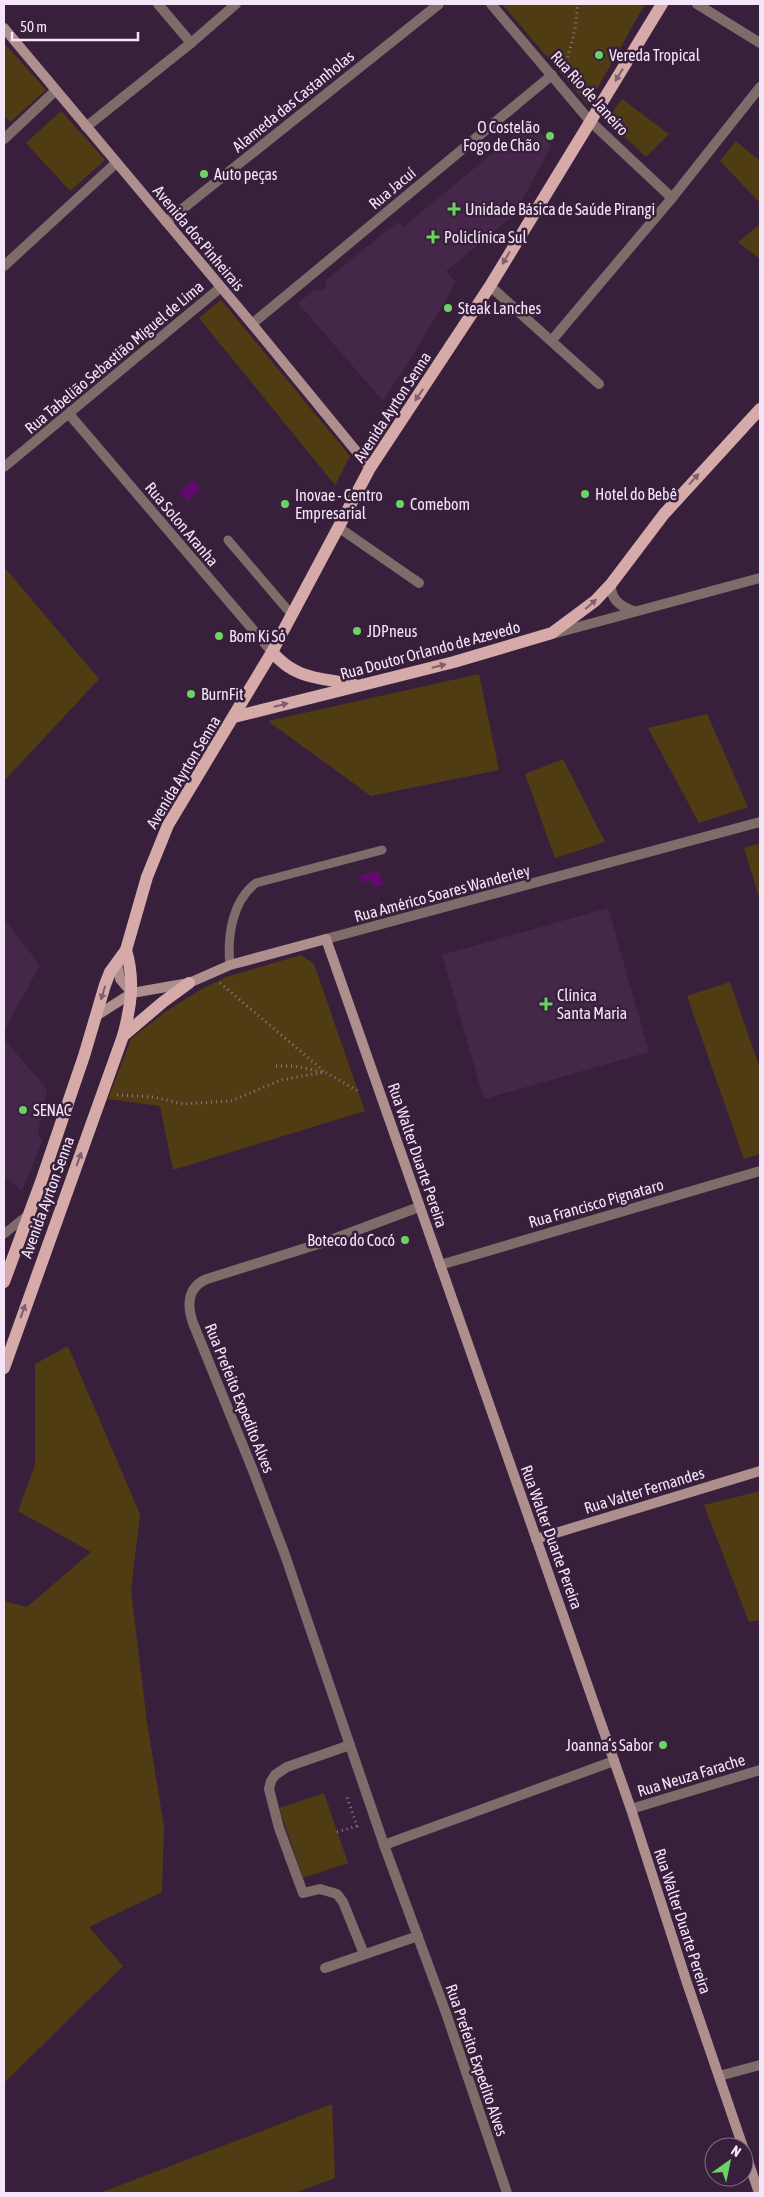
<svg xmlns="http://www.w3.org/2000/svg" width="764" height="2197" font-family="'Asap Condensed',sans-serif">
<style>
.built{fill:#452849}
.green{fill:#503c12}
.water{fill:#610c6d}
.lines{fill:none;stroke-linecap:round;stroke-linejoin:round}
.path{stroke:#8d7890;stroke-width:3;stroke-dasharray:1 4;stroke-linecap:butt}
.service{stroke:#7f6b69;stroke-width:9}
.minor{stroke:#7f6b69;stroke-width:10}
.secondary{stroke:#af8f8d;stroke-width:10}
.primary{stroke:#d5aaa8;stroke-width:12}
.oneway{fill:#7f5e6d}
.poi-dot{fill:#6ad363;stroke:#38203c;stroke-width:2}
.labels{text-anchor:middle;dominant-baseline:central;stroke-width:5;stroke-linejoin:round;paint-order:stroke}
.poi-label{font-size:16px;fill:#f6e5f8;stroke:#38203c;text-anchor:start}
.street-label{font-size:16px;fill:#f6e5f8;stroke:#38203c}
</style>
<rect width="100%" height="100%" fill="#38203c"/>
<!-- built -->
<g class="built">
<polygon points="532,121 551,146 515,214 446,271 456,282 415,352 383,401 298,303 314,290 321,291 326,287 326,280 398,222 403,227"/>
<polygon points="608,908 649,1052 484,1099 442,955"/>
<polygon points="4,919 40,965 4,1031"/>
<polygon points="4,1039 47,1089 38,1132 42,1141 22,1191 4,1176"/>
</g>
<!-- green -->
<g class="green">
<polygon points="502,4 645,4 588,105"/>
<polygon points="4,43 46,90 10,122 4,115"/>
<polygon points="622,99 669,134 646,157 607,120"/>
<polygon points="61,111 105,160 70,191 26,143"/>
<polygon points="736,141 760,161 760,203 720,161"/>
<polygon points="760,224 760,259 738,242"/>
<polygon points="221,300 350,456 335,485 199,318"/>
<polygon points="4,567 99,679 4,781"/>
<polygon points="479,674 499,770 371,796 268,721"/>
<polygon points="707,714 748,807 699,823 648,728"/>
<polygon points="563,759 605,842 555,858 525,774"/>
<polygon points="760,843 760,900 744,848"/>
<polygon points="301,955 314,964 365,1111 173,1170 160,1106 108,1099 131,1039 165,1012 203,988 229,976"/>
<polygon points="730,982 760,1069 760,1154 744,1159 687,996"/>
<polygon points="68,1346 140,1514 131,1591 147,1722 164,1827 162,1892 89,1927 123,1966 4,2083 4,1601 27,1607 91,1552 18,1511 35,1465 35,1364"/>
<polygon points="760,1491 760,1620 749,1622 704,1505"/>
<polygon points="324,1793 348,1863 303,1878 279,1808"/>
<polygon points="332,2104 335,2178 295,2193 100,2193"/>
</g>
<!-- water -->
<g class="water">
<polygon points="194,480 201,489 187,501 179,492"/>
<polygon points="379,871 384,885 374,888 371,880 363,883 360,875"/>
</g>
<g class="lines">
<!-- path -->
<g class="path">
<polyline points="564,72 575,29 578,4"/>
<polyline points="220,983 325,1072"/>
<polyline points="276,1066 294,1066 322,1072"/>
<polyline points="117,1095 153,1097 183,1104 231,1101 281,1080 325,1072 358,1091"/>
<polyline points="337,1832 357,1826 346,1794"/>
</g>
<!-- service -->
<g class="service">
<polyline points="228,540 292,615"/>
<path d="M230,965C227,937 232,901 256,883L382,850"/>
<polyline points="4,1234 29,1214"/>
</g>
<!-- minor -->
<g class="minor">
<polyline points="158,4 191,43"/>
<polyline points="491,4 590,121 672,198"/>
<polyline points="697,4 760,43"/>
<polyline points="86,127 191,43 236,4"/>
<polyline points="4,139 55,91"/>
<polyline points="166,222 439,4"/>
<polyline points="4,266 116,163"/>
<polyline points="490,286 599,384"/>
<polyline points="252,324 552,75"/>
<polyline points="552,340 672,198 760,87"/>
<polyline points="69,414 272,652"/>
<polyline points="4,467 220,288"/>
<polyline points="338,527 419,583"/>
<path d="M611,584C610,599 620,606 633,611"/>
<polyline points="556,633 760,578"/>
<polyline points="326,939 760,822"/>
<path d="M419,1207L328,1241L207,1279C187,1287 187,1306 193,1323L252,1468L285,1555L384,1845L446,2013L507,2193"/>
<polyline points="440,1265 760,1171"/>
<polyline points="350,1745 287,1767 275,1775 271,1781 269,1789 279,1828 303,1893 320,1889 337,1894 343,1902 364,1954"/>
<polyline points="631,1809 760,1770"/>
<polyline points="384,1845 614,1761"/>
<polyline points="325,1968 418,1936"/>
<polyline points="719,2076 760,2065"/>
</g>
<!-- secondary -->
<g class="secondary">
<polyline points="4,28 252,324 370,468"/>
<polyline points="117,962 120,979 132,993"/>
<polyline points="96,1016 132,993 189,983 230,965 326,939 631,1809 687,1983 743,2147"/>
<polyline points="536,1539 760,1471"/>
<polyline points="744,2149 759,2193"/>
</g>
<!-- primary -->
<g class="primary">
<path d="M272,652C297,681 321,677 355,685"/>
<polyline points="234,717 454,662 552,633 595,601 611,584 664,514 760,409"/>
<polyline points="123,1036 163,1002 189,983"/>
<polyline points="4,1282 42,1179 84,1056 105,985 110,972 126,950 147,877 168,825 272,652 370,468 490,286 662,4"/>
<path d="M4,1368L123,1036C131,1007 135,980 126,950"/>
</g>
</g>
<!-- one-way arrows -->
<defs><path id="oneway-solid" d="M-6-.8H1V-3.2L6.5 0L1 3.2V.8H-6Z" transform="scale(1.25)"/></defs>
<g class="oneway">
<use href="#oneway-solid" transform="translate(619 75) rotate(122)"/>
<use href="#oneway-solid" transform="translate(506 258) rotate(121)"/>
<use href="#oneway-solid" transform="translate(419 395) rotate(124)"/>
<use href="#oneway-solid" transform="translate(694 479) rotate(-48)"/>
<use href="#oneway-solid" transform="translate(591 604) rotate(-41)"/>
<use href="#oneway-solid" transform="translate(439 666) rotate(-14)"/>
<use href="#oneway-solid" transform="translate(281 705) rotate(-14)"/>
<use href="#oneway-solid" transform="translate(103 993) rotate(107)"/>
<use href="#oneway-solid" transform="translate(79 1159) rotate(-70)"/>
<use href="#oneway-solid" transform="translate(23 1311) rotate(-70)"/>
</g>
<!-- markers -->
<g class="poi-dot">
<circle cx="599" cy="55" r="5"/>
<circle cx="550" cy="136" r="5"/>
<circle cx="204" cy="174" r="5"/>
<path d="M451.5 201.5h5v5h5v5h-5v5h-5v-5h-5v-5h5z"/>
<path d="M430.5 229.5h5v5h5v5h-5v5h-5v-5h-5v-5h5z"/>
<circle cx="448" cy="308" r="5"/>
<circle cx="585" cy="494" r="5"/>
<circle cx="285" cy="504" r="5"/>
<circle cx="400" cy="504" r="5"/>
<circle cx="357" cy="631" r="5"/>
<circle cx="219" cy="636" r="5"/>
<circle cx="191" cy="694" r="5"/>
<path d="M543.5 996.5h5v5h5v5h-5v5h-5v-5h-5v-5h5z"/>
<circle cx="23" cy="1110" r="5"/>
<circle cx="405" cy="1240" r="5"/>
<circle cx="663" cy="1745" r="5"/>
</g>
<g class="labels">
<!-- poi labels -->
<g class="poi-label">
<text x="609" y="55">Vereda Tropical</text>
<text x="540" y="127" text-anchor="end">O Costelão<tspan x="540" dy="18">Fogo de Chão</tspan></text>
<text x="214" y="174">Auto peças</text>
<text x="465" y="209">Unidade Básica de Saúde Pirangi</text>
<text x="444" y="237">Policlínica Sul</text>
<text x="458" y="308">Steak Lanches</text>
<text x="595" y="494">Hotel do Bebê</text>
<text x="295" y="495">Inovae - Centro<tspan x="295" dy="18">Empresarial</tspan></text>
<text x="410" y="504">Comebom</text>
<text x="367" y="631">JDPneus</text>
<text x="229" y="636">Bom Ki Só</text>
<text x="201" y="694">BurnFit</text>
<text x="557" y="995">Clínica<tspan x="557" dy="18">Santa Maria</tspan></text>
<text x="33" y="1110">SENAC</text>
<text x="395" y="1240" text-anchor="end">Boteco do Cocó</text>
<text x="653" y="1745" text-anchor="end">Joanna´s Sabor</text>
</g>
<!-- street labels -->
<g class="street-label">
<text transform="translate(590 93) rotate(48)">Rua Rio de Janeiro</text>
<text transform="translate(293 101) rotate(-39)">Alameda das Castanholas</text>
<text transform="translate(392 188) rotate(-40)">Rua Jacuí</text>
<text transform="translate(199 238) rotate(50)">Avenida dos Pinheirais</text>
<text transform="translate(114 357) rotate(-40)">Rua Tabelião Sebastião Miguel de Lima</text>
<text transform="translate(392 407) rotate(-57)">Avenida Ayrton Senna</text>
<text transform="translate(182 524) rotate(50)">Rua Solon Aranha</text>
<text transform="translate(430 650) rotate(-15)">Rua Doutor Orlando de Azevedo</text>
<text transform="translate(183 772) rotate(-59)">Avenida Ayrton Senna</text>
<text transform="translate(442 893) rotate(-15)">Rua Américo Soares Wanderley</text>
<text transform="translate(418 1155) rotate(71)">Rua Walter Duarte Pereira</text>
<text transform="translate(47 1197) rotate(-70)">Avenida Ayrton Senna</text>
<text transform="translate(596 1203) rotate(-16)">Rua Francisco Pignataro</text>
<text transform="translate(240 1398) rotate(68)">Rua Prefeito Expedito Alves</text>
<text transform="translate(644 1490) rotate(-17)">Rua Valter Fernandes</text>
<text transform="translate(552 1537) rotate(70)">Rua Walter Duarte Pereira</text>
<text transform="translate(691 1775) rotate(-17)">Rua Neuza Farache</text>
<text transform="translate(683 1921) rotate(72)">Rua Walter Duarte Pereira</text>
<text transform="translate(477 2060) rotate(71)">Rua Prefeito Expedito Alves</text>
</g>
</g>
<!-- border -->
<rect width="764" height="2197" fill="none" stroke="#f6e5f8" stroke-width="10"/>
<!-- north arrow -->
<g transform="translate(729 2162) rotate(33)"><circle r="24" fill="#38203c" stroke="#846f87"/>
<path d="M0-4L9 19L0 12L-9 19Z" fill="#6ad363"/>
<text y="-8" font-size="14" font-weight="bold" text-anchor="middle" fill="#f6e5f8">N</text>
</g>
<!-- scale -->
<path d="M12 32v8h126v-8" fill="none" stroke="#f6e5f8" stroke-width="2.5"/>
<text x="20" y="32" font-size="15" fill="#f6e5f8" stroke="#38203c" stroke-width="4" paint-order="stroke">50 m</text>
</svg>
